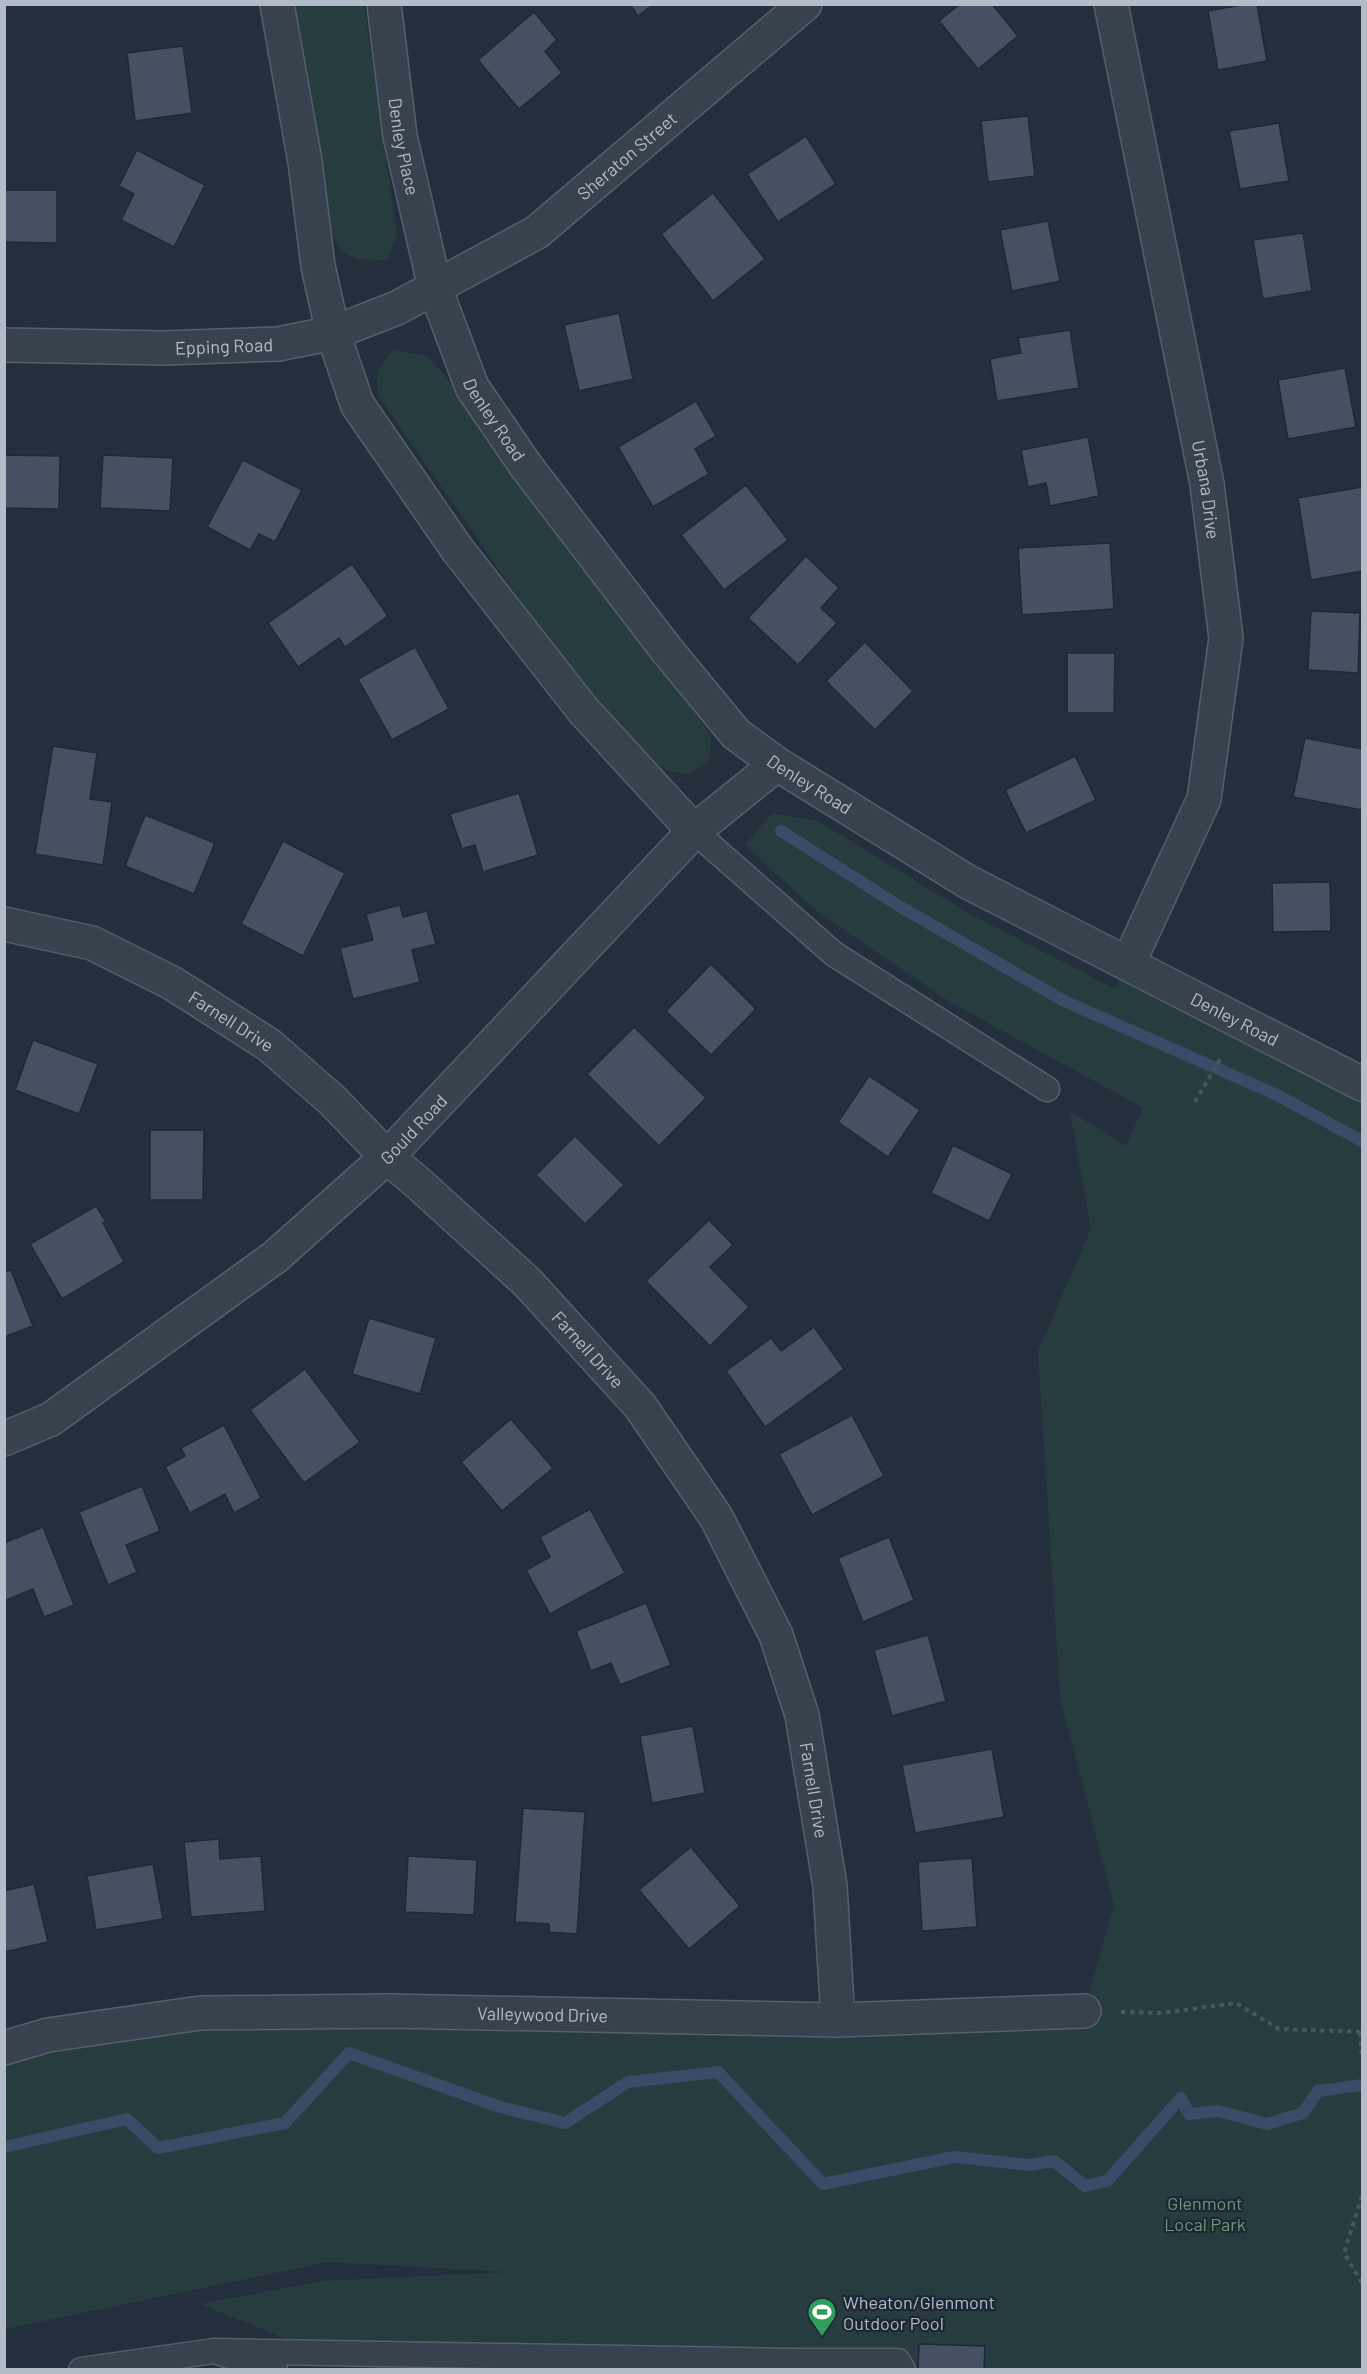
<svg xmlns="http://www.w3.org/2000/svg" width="1367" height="2374" font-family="Barlow,sans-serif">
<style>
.green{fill:#263c3f}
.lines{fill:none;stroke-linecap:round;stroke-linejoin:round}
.stream{stroke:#394c67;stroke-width:12}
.building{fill:#455162;stroke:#1f2835;stroke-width:1.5}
.service-casing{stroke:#565f6c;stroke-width:27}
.minor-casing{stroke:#565f6c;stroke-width:36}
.path{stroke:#44595c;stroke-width:4;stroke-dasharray:4.5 4.5;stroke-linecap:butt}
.service{stroke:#38414e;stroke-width:24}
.minor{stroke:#38414e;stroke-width:33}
.labels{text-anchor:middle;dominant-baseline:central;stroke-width:4.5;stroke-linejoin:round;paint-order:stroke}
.street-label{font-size:18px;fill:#b4bcc9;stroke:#1d2633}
.park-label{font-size:18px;fill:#6b9a76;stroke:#1d2633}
.poi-label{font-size:18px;fill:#b4bcc9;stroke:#1d2633;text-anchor:start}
</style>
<rect width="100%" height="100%" fill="#242f3e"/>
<!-- green -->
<g class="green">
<polygon points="294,5 364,5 397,234 388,260 357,259 340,251 331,229"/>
<path d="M395,350L427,356L454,386L711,735L710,760L691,774L668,771L644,755L543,633L379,397C374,373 378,366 395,350Z"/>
<polygon points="772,813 818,821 968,913 1115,989 1128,964 1362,1084 1362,2369 362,2369 200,2304 322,2281 511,2272 328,2262 5,2329 5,2048 200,2013 1084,2011 1114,1905 1060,1697 1038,1351 1091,1229 1070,1111 1126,1146 1143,1108 950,1002 819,913 745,845"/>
</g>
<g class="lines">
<!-- stream -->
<g class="stream">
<polyline points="781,831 899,906 1064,1001 1277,1095 1362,1141"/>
<polyline points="4,2147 127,2119 158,2148 285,2123 349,2053 500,2107 565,2123 628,2082 718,2072 823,2184 954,2157 1029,2165 1054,2161 1085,2186 1107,2181 1181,2098 1189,2114 1218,2111 1267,2124 1303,2113 1318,2091 1362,2085"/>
</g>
</g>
<!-- building -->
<g class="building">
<polygon points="630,4 654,4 638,16"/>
<polygon points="960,4 992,4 1018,36 978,69 939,21"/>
<polygon points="1246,4 1257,4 1267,61 1218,70 1208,11"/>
<polygon points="534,12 557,40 545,51 562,73 519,109 478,60"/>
<polygon points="183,46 192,113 135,121 127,53"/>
<polygon points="1028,116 1035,176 988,182 981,121"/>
<polygon points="1279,123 1289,181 1240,189 1229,131"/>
<polygon points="806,136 836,184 778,222 747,174"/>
<polygon points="137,150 205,185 174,247 121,220 134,194 119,186"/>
<polygon points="4,190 57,190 57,243 4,242"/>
<polygon points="713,193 765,259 713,301 661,234"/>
<polygon points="1048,221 1060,281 1012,291 1000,230"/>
<polygon points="1303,233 1312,291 1263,299 1253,240"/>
<polygon points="619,313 633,379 579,391 564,325"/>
<polygon points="1070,330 1079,388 997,401 990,359 1021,353 1018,338"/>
<polygon points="1345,368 1356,427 1288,439 1278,380"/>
<polygon points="696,401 716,436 695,449 709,474 653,507 618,447"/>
<polygon points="1088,437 1099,496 1050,506 1046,483 1028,487 1021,450"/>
<polygon points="4,455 60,456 59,509 4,508"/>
<polygon points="103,455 173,458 170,511 100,508"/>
<polygon points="243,460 302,490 275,542 259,534 250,550 207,527"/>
<polygon points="746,485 788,540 724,590 681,535"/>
<polygon points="1362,487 1362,571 1311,580 1298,498"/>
<polygon points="1110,543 1114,609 1022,615 1018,548"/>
<polygon points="806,556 839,588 821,608 837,623 798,665 748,618"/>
<polygon points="352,564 388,616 345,647 339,638 298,667 268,623"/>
<polygon points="1311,611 1360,613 1358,673 1308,670"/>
<polygon points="865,642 913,691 875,730 826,681"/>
<polygon points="415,647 449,709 392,740 358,679"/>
<polygon points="1067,653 1115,653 1114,713 1067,713"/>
<polygon points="1305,738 1362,749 1362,810 1293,797"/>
<polygon points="53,746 97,753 90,799 112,802 103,865 35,854"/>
<polygon points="1075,756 1096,800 1026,833 1005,790"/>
<polygon points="519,793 538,855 483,872 475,845 462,849 450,814"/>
<polygon points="145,815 215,843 194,894 125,866"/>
<polygon points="283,841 345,873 303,956 241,924"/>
<polygon points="1330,882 1331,931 1273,932 1272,883"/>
<polygon points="400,905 403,917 427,911 436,944 412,950 420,982 353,999 340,948 373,940 366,914"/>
<polygon points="711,964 756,1009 711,1055 666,1011"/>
<polygon points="634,1027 706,1098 659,1146 587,1074"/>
<polygon points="33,1040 98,1064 79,1114 15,1090"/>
<polygon points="869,1076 920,1110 888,1157 838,1122"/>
<polygon points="150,1130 204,1130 203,1200 150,1200"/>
<polygon points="575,1136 624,1185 585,1224 536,1175"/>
<polygon points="953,1145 1012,1174 989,1221 931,1193"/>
<polygon points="96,1206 106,1222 103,1223 124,1262 62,1299 30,1244"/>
<polygon points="709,1220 733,1245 710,1267 749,1307 710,1346 646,1281"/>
<polygon points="11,1270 33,1326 4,1337 4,1272"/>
<polygon points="369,1318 436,1338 420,1394 352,1374"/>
<polygon points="814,1327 844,1369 765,1427 726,1371 771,1338 781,1351"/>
<polygon points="305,1369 360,1442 304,1483 250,1410"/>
<polygon points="852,1415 884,1476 812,1515 779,1454"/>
<polygon points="511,1419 553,1468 502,1511 461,1462"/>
<polygon points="224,1425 261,1498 234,1513 225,1494 190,1513 165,1467 185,1456 181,1448"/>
<polygon points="142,1486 160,1531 126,1545 137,1572 108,1585 79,1512"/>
<polygon points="590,1509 625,1573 550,1614 526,1570 550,1557 540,1537"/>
<polygon points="43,1527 74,1605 44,1617 33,1589 4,1601 4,1543"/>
<polygon points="889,1537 914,1600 863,1622 838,1558"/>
<polygon points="646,1603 671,1665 620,1685 611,1663 591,1671 576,1631"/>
<polygon points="928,1635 946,1701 892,1716 874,1650"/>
<polygon points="693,1726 705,1793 652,1803 640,1736"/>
<polygon points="992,1749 1004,1817 915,1833 902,1765"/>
<polygon points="523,1808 585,1812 577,1934 549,1932 549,1924 515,1922"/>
<polygon points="219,1839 220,1859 261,1856 265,1911 191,1917 184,1842"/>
<polygon points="691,1847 740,1906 689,1949 639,1890"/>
<polygon points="408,1856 477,1860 474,1915 405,1912"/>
<polygon points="972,1858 977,1927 922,1931 918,1862"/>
<polygon points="153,1864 163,1919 96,1930 87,1876"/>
<polygon points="34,1884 48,1942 4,1952 4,1891"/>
<polygon points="919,2344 985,2346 984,2370 918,2370"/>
</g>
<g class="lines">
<!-- service casing -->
<g class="service-casing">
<g id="service">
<polyline points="694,831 834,954 1047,1089"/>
<polyline points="791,2361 898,2361 903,2370"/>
<polyline points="81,2370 214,2351"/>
<polyline points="275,2370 214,2351 791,2361 791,2370"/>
</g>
</g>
<!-- minor casing -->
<g class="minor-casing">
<g id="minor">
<polyline points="277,4 305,162 318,266 333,333 357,404 457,549 583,710 694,831"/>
<path id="s1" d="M384,4L400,136L435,288L472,387L526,466L666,649L736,734L777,764L968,882L1362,1084"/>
<path id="s2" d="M1111,4L1207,484L1226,638L1204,799L1128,964"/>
<path id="s3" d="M4,345L165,348L278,344L333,333L397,308L537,232L805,4"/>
<path id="s4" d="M4,924L92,943L172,983L269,1045L332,1100L387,1157L418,1183L527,1282L640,1406L716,1517L776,1635L802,1715L830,1886L838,2020"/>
<path id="s5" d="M4,1439L51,1419L275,1257L387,1157L694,831L777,764"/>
<path id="s6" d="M4,2048L48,2035L200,2013L390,2011L838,2020L1084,2011"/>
</g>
</g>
<!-- path -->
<g class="path">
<polyline points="1195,1102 1222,1056"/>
<polyline points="1121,2012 1161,2013 1236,2003 1279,2029 1362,2032"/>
<polyline points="1360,2032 1362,2057"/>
<polyline points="1362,2196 1344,2253 1362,2283"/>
</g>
<!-- service -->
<use href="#service" class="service"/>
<!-- minor -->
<use href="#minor" class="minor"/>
</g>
<!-- icons -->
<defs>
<g id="stadium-pin" transform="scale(1.5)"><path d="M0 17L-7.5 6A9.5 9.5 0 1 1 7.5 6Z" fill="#2e9e5b" stroke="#1d2633"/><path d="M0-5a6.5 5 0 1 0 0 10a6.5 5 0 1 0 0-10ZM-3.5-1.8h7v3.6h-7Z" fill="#fff"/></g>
</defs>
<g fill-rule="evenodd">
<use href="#stadium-pin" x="822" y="2312"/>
</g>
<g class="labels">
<!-- street labels -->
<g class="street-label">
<text stroke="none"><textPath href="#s1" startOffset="144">Denley Place</textPath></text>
<text stroke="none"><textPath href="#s3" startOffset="676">Sheraton Street</textPath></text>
<text stroke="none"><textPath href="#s3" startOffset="220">Epping Road</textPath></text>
<text stroke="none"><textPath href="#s1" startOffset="434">Denley Road</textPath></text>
<text stroke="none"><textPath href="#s2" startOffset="495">Urbana Drive</textPath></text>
<text stroke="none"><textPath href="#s1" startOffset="920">Denley Road</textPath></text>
<text stroke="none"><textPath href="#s1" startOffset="1406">Denley Road</textPath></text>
<text stroke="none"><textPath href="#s4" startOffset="250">Farnell Drive</textPath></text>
<text stroke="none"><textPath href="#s5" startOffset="516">Gould Road</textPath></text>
<text stroke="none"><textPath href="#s4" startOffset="736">Farnell Drive</textPath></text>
<text stroke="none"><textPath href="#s4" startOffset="1240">Farnell Drive</textPath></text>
<text stroke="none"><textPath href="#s6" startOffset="542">Valleywood Drive</textPath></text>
</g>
<!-- park labels -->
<g class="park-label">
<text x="1205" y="2203">Glenmont<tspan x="1205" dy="21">Local Park</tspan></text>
</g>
<!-- poi labels -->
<g class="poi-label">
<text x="843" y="2302">Wheaton/Glenmont<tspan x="843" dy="21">Outdoor Pool</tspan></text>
</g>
</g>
<!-- border -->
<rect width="1367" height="2374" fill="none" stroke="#b4bcc9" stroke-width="12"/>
</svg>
